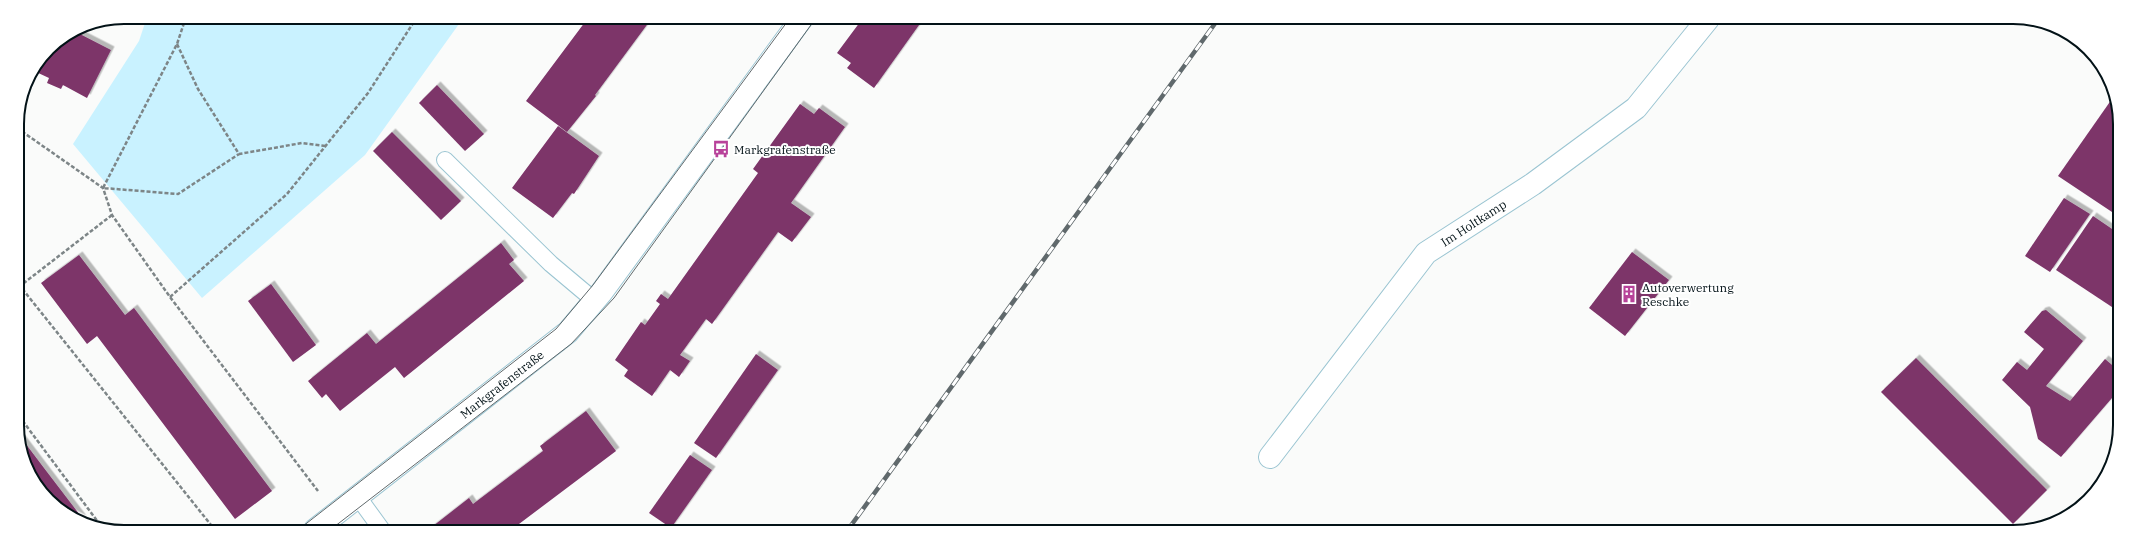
<svg xmlns="http://www.w3.org/2000/svg" width="2137" height="549" font-family="'IBM Plex Serif',serif">
<style>
.green{fill:#c9f2ff}
.building{fill:#7d3469;filter:url(#shadow)}
.lines{fill:none;stroke-linecap:round;stroke-linejoin:round}
.service-casing{stroke:#9bc5d2;stroke-width:18}
.minor-casing{stroke:#9bc5d2;stroke-width:24}
.tertiary-casing{stroke:#9bc5d2;stroke-width:24}
.path{stroke:#7d8587;stroke-width:2.5;stroke-dasharray:4 2;stroke-linecap:butt}
.service{stroke:#fff;stroke-width:16}
.minor{stroke:#fff;stroke-width:22}
.tertiary{stroke:#fff;stroke-width:22}
.tram{stroke:#60696c;stroke-width:1}
.rail-casing{stroke:#60696c;stroke-width:4.5}
.rail{stroke:#fff;stroke-width:3;stroke-dasharray:9;stroke-linecap:butt}
.labels{text-anchor:middle;dominant-baseline:central;stroke-width:4;stroke-linejoin:round;paint-order:stroke}
.poi-label{font-size:12px;fill:#031217;stroke:#fff;text-anchor:start}
.street-label{font-size:12px;fill:#031217;stroke:#fff}
.rim{fill:none;stroke:#031217;stroke-width:2}
</style>
<defs>
<filter id="shadow"><feDropShadow dx="3.5" dy="-3.5" stdDeviation="0" flood-color="#0004"/></filter>
</defs>
<rect width="100%" height="100%" fill="#fafbfa"/>
<!-- green -->
<polygon class="green" points="147,17 464,17 365,155 202,298 73,144 139,41"/>
<!-- building -->
<g class="building">
<polygon points="588,18 652,18 595,95 596,96 567,132 526,101"/>
<polygon points="863,18 924,18 874,88 847,68 851,63 837,53"/>
<polygon points="74,31 111,50 87,98 63,85 61,89 47,83 49,78 34,71 49,48"/>
<polygon points="437,85 484,134 465,151 419,103"/>
<polygon points="2114,96 2118,104 2118,216 2058,176"/>
<polygon points="800,104 814,114 819,108 845,127 791,203 811,217 792,242 778,232 712,324 706,319 680,355 690,361 679,377 670,370 652,396 624,376 628,370 615,360 641,322 645,325 660,304 656,301 661,294 668,299 758,173 753,169"/>
<polygon points="558,126 599,156 574,194 572,193 553,218 512,188"/>
<polygon points="392,132 461,201 441,220 373,151"/>
<polygon points="2064,198 2090,214 2050,272 2025,256"/>
<polygon points="2093,216 2118,233 2118,311 2056,270"/>
<polygon points="501,243 514,260 509,264 524,281 404,378 395,367 340,411 326,394 322,398 308,381 367,333 376,344"/>
<polygon points="1632,252 1669,280 1625,336 1589,308"/>
<polygon points="79,255 125,315 134,308 272,491 235,519 97,336 87,344 41,283"/>
<polygon points="271,284 316,345 293,362 248,301"/>
<polygon points="2046,310 2083,341 2046,386 2070,401 2105,359 2118,370 2118,391 2061,457 2038,439 2030,407 2002,380 2017,362 2027,370 2044,349 2024,332 2042,311"/>
<polygon points="756,354 778,370 716,458 694,443"/>
<polygon points="1916,358 2047,490 2013,524 1881,392"/>
<polygon points="586,411 616,451 511,530 428,530 469,498 473,504 543,451 540,446"/>
<polygon points="19,435 47,472 83,519 49,501 19,446"/>
<polygon points="690,455 712,470 671,528 649,513"/>
</g>
<g class="lines">
<!-- service casing -->
<g class="service-casing">
<g id="service">
<polyline points="445,160 551,264 595,301"/>
<polyline points="358,497 382,530"/>
</g>
</g>
<!-- minor casing -->
<g class="minor-casing">
<g id="minor">
<path id="s1" d="M1270,457L1426,253L1533,184L1636,108L1708,19"/>
</g>
</g>
<!-- tertiary casing -->
<g class="tertiary-casing">
<g id="tertiary">
<path id="s2" d="M315,530L568,332L601,293L802,18"/>
</g>
</g>
<!-- path -->
<g class="path">
<polyline points="186,17 177,44 103,188 178,194 239,154"/>
<polyline points="177,44 198,89 239,154 302,143 326,146"/>
<polyline points="17,128 103,188 112,215 170,297 318,491"/>
<polyline points="112,215 20,286 215,530"/>
<polyline points="170,297 287,194 368,93 417,17"/>
<polyline points="19,416 104,530"/>
</g>
<!-- service -->
<use href="#service" class="service"/>
<!-- minor -->
<use href="#minor" class="minor"/>
<!-- tertiary -->
<use href="#tertiary" class="tertiary"/>
<!-- tram -->
<g class="tram">
<polyline points="298,530 556,329 593,285 790,18"/>
<polyline points="330,530 571,344 614,298 816,18"/>
</g>
<!-- rail casing -->
<g class="rail-casing">
<polyline id="rail" points="847,531 1219,18"/>
</g>
<!-- rail -->
<use href="#rail" class="rail"/>
</g>
<!-- icons -->
<defs>
<g id="bus-bare" transform="scale(1.38)"><path d="M-5-6H5V4H4V6H2V4H-2V6H-4V4H-5ZM-3.5-4V0h7V-4ZM-3.5 1.2v1.5H-2V1.2ZM2 1.2v1.5H3.5V1.2Z" fill="#b8429a" stroke="#fff" stroke-width="2.5" paint-order="stroke"/></g>
<g id="building-bare" transform="scale(1.38)"><path d="M-4-6H4V6H1V3H-1V6H-4ZM-2.5-4.3h1.7v1.8h-1.7ZM.8-4.3h1.7v1.8H.8ZM-2.5-1h1.7V.8h-1.7ZM.8-1h1.7V.8H.8Z" fill="#b8429a" stroke="#fff" stroke-width="2.5" paint-order="stroke"/></g>
</defs>
<g fill-rule="evenodd">
<use href="#bus-bare" x="721" y="149"/>
<use href="#building-bare" x="1629" y="294"/>
</g>
<g class="labels">
<!-- poi labels -->
<g class="poi-label">
<text x="734" y="149">Markgrafenstraße</text>
<text x="1642" y="287">Autoverwertung<tspan x="1642" dy="14">Reschke</tspan></text>
</g>
<!-- street labels -->
<g class="street-label">
<text stroke="none"><textPath href="#s1" startOffset="313">Im Holtkamp</textPath></text>
<text stroke="none"><textPath href="#s2" startOffset="237">Markgrafenstraße</textPath></text>
</g>
</g>
<!-- crop -->
<path d="M0 0H2137V549H0ZM124 24H2013A100 100 0 0 1 2113 124V425A100 100 0 0 1 2013 525H124A100 100 0 0 1 24 425V124A100 100 0 0 1 124 24Z" fill="#fff" fill-rule="evenodd"/>
<path class="rim" d="M124 24H2013A100 100 0 0 1 2113 124V425A100 100 0 0 1 2013 525H124A100 100 0 0 1 24 425V124A100 100 0 0 1 124 24Z"/>
</svg>
